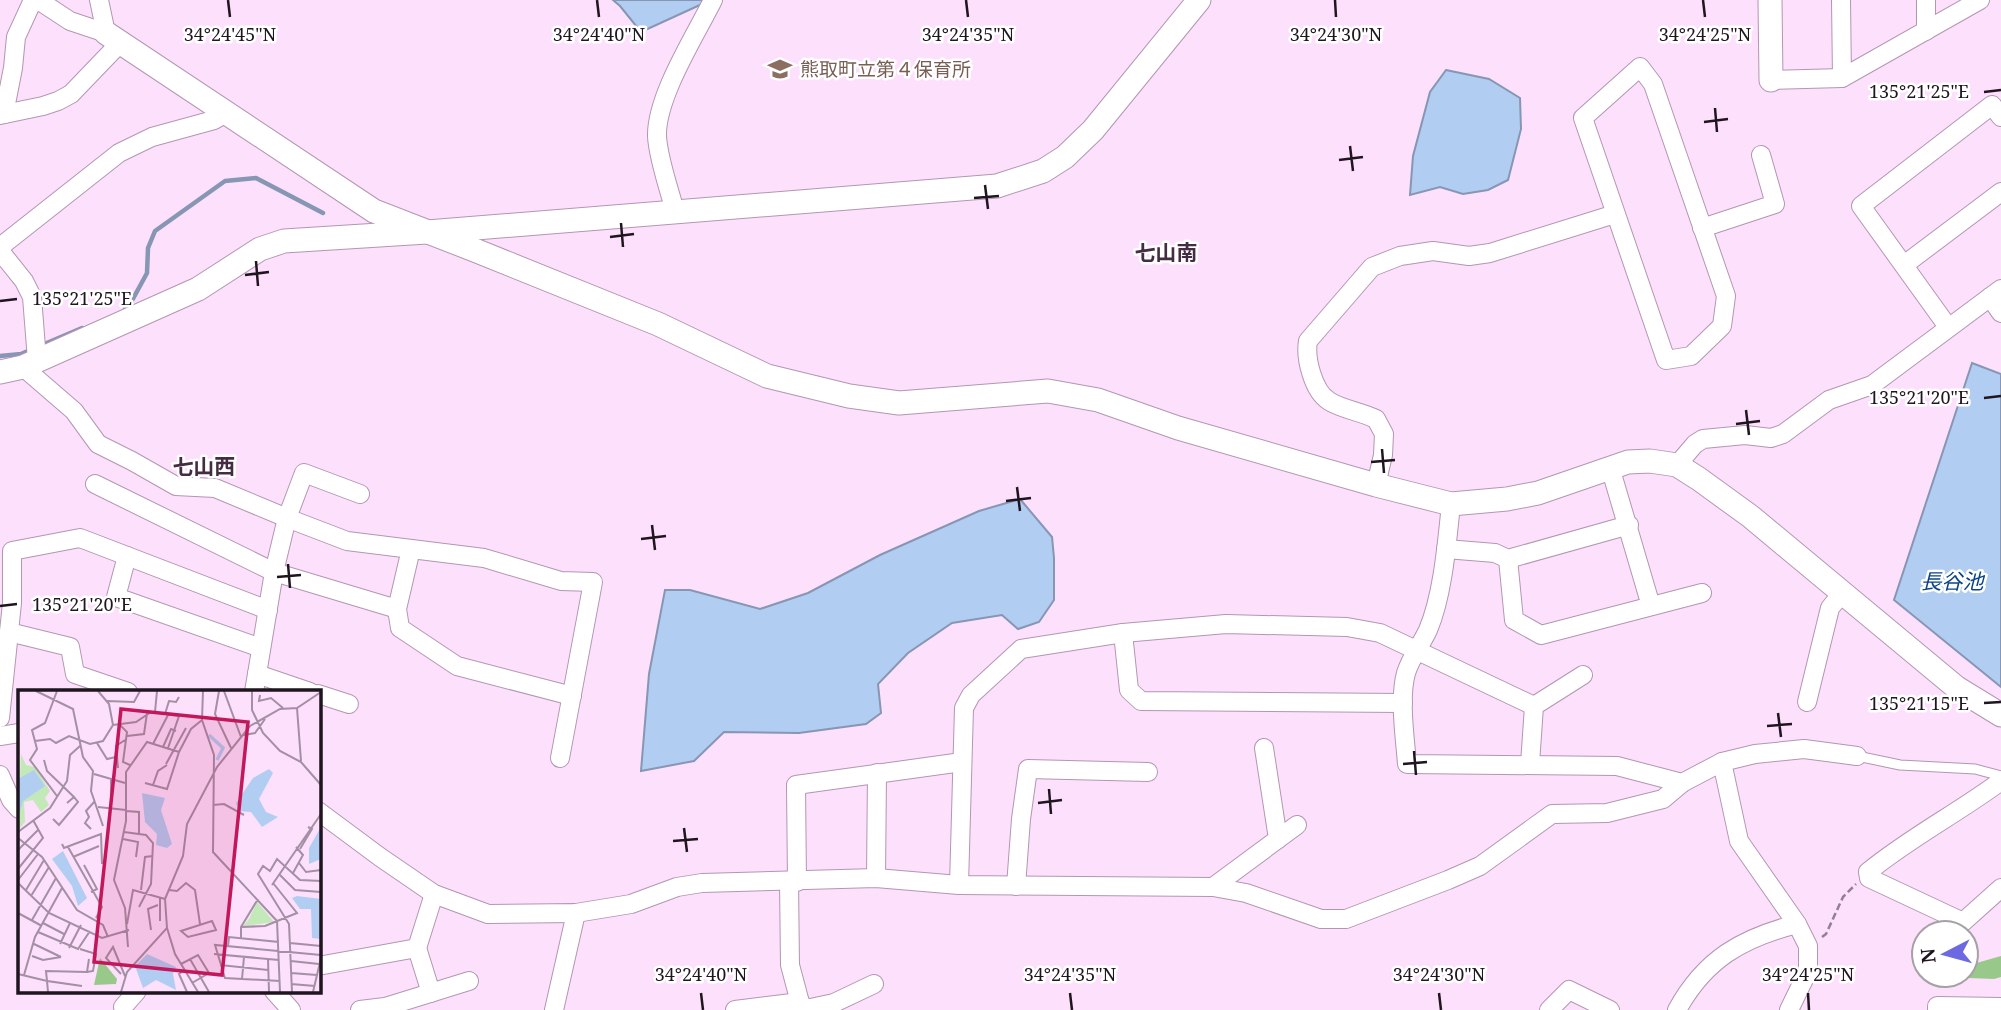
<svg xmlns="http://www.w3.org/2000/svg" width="2001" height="1010" font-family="'Noto Serif','Noto Sans JP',serif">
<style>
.forest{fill:#98c98a}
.water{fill:#b2cdf2;stroke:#8696b3;stroke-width:2}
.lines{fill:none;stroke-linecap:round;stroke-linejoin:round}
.stream{stroke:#8696b3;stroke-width:4.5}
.service-casing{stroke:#b297b1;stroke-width:11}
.minor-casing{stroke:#b297b1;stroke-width:20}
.tertiary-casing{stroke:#b297b1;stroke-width:25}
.path{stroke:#948094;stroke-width:2.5;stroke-dasharray:7 3.5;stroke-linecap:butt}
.service{stroke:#fff;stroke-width:9}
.minor{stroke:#fff;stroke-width:18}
.tertiary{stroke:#fff;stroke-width:23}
.ticks{fill:none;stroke:#1f151f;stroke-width:2.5}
.labels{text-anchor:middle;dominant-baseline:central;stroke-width:5;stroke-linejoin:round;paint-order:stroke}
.education-label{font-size:19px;fill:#785e54;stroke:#fff;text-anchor:start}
.neighbourhood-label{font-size:21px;font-weight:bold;fill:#442d43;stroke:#fff}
.water-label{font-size:21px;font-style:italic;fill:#0b438a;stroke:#fff}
.inset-river{fill:none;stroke:#b2cdf2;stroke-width:3.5}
.inset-road{fill:none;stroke:#a48fa4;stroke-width:2}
.view{fill:#c2185b;fill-opacity:0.15;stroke:#c2185b;stroke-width:3.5}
.inset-edge{fill:none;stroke:#1f151f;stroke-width:3.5}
.ticks-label{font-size:18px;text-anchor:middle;fill:#1f151f;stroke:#fff;stroke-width:5;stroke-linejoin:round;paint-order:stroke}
</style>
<rect width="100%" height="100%" fill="#fde0fc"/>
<!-- forest -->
<polygon class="forest" points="2001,956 2001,977 1994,979 1968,978 1966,966"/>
<!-- water -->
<g class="water">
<polygon points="613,0 702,0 702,4 641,32 620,6"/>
<polygon points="1446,70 1489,79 1520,98 1521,129 1508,180 1488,190 1463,194 1440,187 1410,195 1413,156 1430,92"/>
<polygon points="1972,363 2001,374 2001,687 1894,600"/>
<polygon points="1020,499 1052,537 1054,558 1054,600 1039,622 1018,629 1002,615 952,623 908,653 878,684 881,713 866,724 799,733 724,732 694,761 641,771 649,674 665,590 690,590 760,609 808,593 880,555 979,511"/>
</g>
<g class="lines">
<!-- stream -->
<g class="stream">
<polyline points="125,309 128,308 147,273 148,248 155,231 225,181 256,178 323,213"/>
<polyline points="42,345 82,328"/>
<polyline points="0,356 21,354 30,350"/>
</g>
<!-- service casing -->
<g class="service-casing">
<polyline id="service" points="1857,756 1900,765 1975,769 2001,776"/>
</g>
<!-- minor casing -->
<g class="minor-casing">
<g id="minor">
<polyline points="38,0 70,21 106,33"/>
<polyline points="99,0 106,33"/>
<polyline points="1841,0 1842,78"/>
<polyline points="1926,0 1926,31"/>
<polygon points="1640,67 1653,84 1726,296 1722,326 1691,356 1666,360 1583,118"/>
<polyline points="1771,80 1842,78 1980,0"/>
<polyline points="4,114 13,68 16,37 33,0"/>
<polyline points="0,115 43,106 58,101 71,94 120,43"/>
<path d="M675,211C669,189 658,158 657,136C656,97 695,36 713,0"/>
<polyline points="1702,228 1775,204 1761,155"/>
<polyline points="0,247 119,153 152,137 214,120 226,113"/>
<polyline points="0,251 24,281 32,297 37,360"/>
<polyline points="1904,265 2001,192"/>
<polyline points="1990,297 2001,313"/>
<polyline points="1948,327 1861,206 1992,105 2001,117"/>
<polyline points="23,367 74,411 98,444 132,461 176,486 215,488 287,518 274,572 254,692"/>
<polyline points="1677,465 1695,444 1703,439 1745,435 1771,438 1783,434 1829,400 1872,385 2001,289"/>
<polyline points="1610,467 1651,606"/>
<polyline points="95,484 274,572 397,609"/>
<path d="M1376,485L1383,455L1384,434L1376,419C1362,412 1341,409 1329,401C1313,391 1305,358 1308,341L1372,267L1400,256L1433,251L1469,256L1490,253L1615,214"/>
<polyline points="360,494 304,473 287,518 347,541 484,558 561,581 593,582 560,758"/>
<path d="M1451,504C1447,542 1443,595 1428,630C1421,645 1411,657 1406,673C1399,699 1405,737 1407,764L1617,766L1682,783"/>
<polyline points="411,549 397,609 400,628 457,666 572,696"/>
<polyline points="1446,549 1495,553 1508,559 1629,525"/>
<polyline points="127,556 116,597 261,648"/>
<polyline points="1508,559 1514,620 1541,635 1702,593"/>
<polyline points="9,632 70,647 75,674 128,692"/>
<polyline points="1123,633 1129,690 1141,701 1403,703"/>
<polyline points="257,674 310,692"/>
<polyline points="318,694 349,704"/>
<polyline points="1807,702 1830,608 1843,592"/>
<polyline points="0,718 12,603 12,551 80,538 268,610"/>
<polyline points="0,736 19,733"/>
<polyline points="1264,748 1278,839"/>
<polyline points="1722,762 1739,841 1797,924 1808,946 1808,971 1789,1010"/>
<polyline points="1530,764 1534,706 1583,675"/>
<polyline points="0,775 11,800 19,809"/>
<path d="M2001,781C1958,813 1909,838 1868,872L1869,878L1963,922L2001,888"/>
<polyline points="318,811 380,857 434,894 488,914 576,913 631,904 677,887 702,883 876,878 959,885 1213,887 1246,893 1321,919 1346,919 1448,880 1480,866 1552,814 1607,813 1663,799 1682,783 1722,762 1755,754 1804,749 1857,756"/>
<polyline points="876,878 877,773"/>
<polyline points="789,882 790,965 802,1010"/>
<polyline points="797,882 796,785 962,762"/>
<polyline points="959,885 964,708 971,695 1021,649 1123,633 1226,624 1347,627 1380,633 1534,706"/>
<polyline points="1016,886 1021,819 1028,769 1148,772"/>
<polyline points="1213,887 1297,825"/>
<polyline points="417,948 431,993"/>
<polyline points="318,966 417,948 434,894"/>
<polyline points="274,991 291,1010"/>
<polyline points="123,1007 137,991"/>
<polyline points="360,1010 385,1007 469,981"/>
<polyline points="554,1010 576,913"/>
<polyline points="735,1010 800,1002"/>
<polyline points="801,1010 834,1003 874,984"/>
<polyline points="1549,1010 1569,990 1610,1010"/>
<path d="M1677,1010C1705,959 1742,938 1797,924"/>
<polyline points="1937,1010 1937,1006 2001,1007"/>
</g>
</g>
<!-- tertiary casing -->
<g class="tertiary-casing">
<g id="tertiary">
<polyline points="1770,0 1771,80"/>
<polyline points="106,33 374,211 477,251 658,324 767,376 849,396 899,403 1048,391 1098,400 1178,428 1376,485 1451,504 1507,499 1538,493 1628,462 1650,461 1677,465 1699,479 1750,516 1957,688 2001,715"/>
<polyline points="0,372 23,367 198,289 260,249 284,241 427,232 997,186 1043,171 1065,157 1093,130 1199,0"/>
</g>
</g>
<!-- path -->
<polyline class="path" points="1822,937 1826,934 1843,897 1856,884"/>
<!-- service -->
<use href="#service" class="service"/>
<!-- minor -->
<use href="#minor" class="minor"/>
<!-- tertiary -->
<use href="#tertiary" class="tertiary"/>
</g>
<!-- ticks -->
<path class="ticks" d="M228,0L230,17M597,0L599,17M966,0L968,17M1335,0L1336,17M1703,0L1705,17M1984,92L2001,90M1715,108L1717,132M1704,122L1728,119M1350,146L1353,171M1339,160L1363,157M985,185L988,209M974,198L999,196M621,223L623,247M610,237L634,234M256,261L258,286M245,275L269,272M0,301L17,299M1984,398L2001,396M1746,410L1749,435M1736,424L1760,421M1382,449L1384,473M1371,462L1395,460M1017,487L1020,511M1006,501L1031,498M652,525L655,550M641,539L666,536M288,564L290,588M277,577L301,575M0,606L17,604M1984,703L2001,702M1778,713L1781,737M1767,726L1792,724M1414,751L1416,775M1403,764L1427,762M1049,789L1051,814M1038,803L1062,800M684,828L687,852M673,841L698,839M701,993L703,1010M1070,993L1072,1010M1439,993L1441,1010M1808,993L1809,1010"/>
<!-- icons -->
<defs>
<g id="school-bare" transform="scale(1.89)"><path d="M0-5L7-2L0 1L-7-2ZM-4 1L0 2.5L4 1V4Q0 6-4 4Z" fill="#8d6e63" stroke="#fff" stroke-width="2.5" paint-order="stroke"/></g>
</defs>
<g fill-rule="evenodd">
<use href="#school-bare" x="780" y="69"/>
</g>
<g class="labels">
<!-- education labels -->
<g class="education-label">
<text x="800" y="69">熊取町立第４保育所</text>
</g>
<!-- neighbourhood labels -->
<g class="neighbourhood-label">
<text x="1166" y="252">七山南</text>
<text x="204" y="466">七山西</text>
</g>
<!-- water labels -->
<g class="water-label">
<text x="1952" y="581">長谷池</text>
</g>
</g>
<!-- overview -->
<g transform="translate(18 690)">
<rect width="303" height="303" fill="#fde0fc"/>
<path d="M3,64L8,75L17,77L32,101L27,108L31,115L23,122L15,110L6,112L7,132L0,140ZM239,212L256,232L225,236L231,229Z" fill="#c2e9b7"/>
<path d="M82,268L99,289L98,294L76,295Z" fill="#98c98a"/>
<path d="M251,79L255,83L241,109L248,122L260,127L244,137L233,122L221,121L218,113L235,88ZM16,80L27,96L5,111L0,128V89ZM124,103L147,108L143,120L154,154L149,158L138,155L139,144L127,132ZM303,137V169L291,174V158ZM45,161L69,208L60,216L54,196L34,169ZM279,206L303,209V249L294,248L293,219H282L274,208ZM129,264L158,277L155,284L158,300L138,290L125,298L117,276Z" fill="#b2cdf2"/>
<path class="inset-river" d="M191,45L205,58L199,70"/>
<path class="inset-road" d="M18,1L55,19L65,67L75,81L73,101L85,136M185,1L184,30L196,65L195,162L259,231L262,302M201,1L197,24L213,58M206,1L223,47M234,1V20L245,43L262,61L283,72L303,95M242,5L241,11L253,8L265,18M89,11L116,12L122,1M279,18L283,71M137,22L139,1M147,24L151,11L158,12L161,7M95,35L118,32L133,22L161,26L150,58M102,35L109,42L105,72L112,75M226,45L237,43L247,29M109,46L126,44L129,23M17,51L32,49L38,53L51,46L72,54L85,51L95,35L91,14L80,1M79,53L89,69L98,67M135,54L150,25M145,57L153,39L158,41M26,70L29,81L56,107L49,113M148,74L168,38M100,78L98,56L107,50M76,84L107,93M93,89V120M127,93L149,99L161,62M135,95L140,81L149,75M39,106L12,70L19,59L14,40L27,33L39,1M195,115L206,114L226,125M80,117L108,120M108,121L121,122V144M35,129L41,135L60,112L56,107M73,139L67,133L71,127L68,121L77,111M0,142L32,118L49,91L52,65L62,56M106,142L128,145L135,153L133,194L121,217M0,148L24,167L59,220L85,235L90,247M105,149L120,152L118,167M44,154L46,158L83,144L84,174M50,157L84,217L78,228M282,159L294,139L290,137M0,160L21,139M55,167L81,156M281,173L288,182L303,180M66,175L79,199L73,202M0,179L25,148L15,130M275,183L285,165L278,157M261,184L277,200L303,202M0,190L20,164M0,193L31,223L84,248L111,240M254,195L303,124M8,200L26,170M123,200L127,167L135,166M151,200L159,201L168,193L177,200L182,234M13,206L31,177M142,208V231M0,223L24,236M14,230L38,188M194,231L198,240L170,247L163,241ZM25,233L46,244M109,234L115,200L147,209M223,237L247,236L279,223L255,193M149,238L157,264L180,302M133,240L130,219L140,215M20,242L60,259L72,241M223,249V237L240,209M272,253L303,256M16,254L43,267M42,254L52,233M210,256L211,247L261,252M110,257L107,218L96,190L108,131V82L129,52L161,62L173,39L184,30M51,258L63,235M62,259L78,264L75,281L69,282M196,264L261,270M14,266L25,270L43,267M172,269L191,302M250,269L251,302M273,271L301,274M163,274L180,265L191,283L174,293M202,275L250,280M166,280L161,284L169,302M273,283L299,285M0,284L29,291L28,281L69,282L71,269M103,284L88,268L95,257L107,286M6,285L17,247L44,198M224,289L226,267M262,291L207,288L197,255L303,265M273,294L297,296M30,302L29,291L64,296M103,302L109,282L149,238L147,209L165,166L169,134L199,77L232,36L262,19L279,18L303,2M274,302L271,234L240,184L245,176L252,181L259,169L282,190L303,191M295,302L303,268"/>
<path class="view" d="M103,19L230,32L204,285L76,272Z"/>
<rect width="303" height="303" class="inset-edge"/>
</g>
<g class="ticks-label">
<text x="230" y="41">34°24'45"N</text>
<text x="599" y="41">34°24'40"N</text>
<text x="968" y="41">34°24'35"N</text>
<text x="1336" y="41">34°24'30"N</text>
<text x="1705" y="41">34°24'25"N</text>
<text x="1919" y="98">135°21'25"E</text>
<text x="82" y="305">135°21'25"E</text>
<text x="1919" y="404">135°21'20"E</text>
<text x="82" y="611">135°21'20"E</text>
<text x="1919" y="710">135°21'15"E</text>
<text x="701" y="981">34°24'40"N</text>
<text x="1070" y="981">34°24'35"N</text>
<text x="1439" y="981">34°24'30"N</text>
<text x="1808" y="981">34°24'25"N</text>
</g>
<!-- north arrow -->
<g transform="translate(1945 954) rotate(264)"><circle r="33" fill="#ffffff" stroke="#a5a1a5" stroke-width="2"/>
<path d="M0-5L12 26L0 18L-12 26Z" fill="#6c69e3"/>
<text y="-10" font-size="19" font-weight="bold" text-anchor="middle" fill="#1f151f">N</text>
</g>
</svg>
